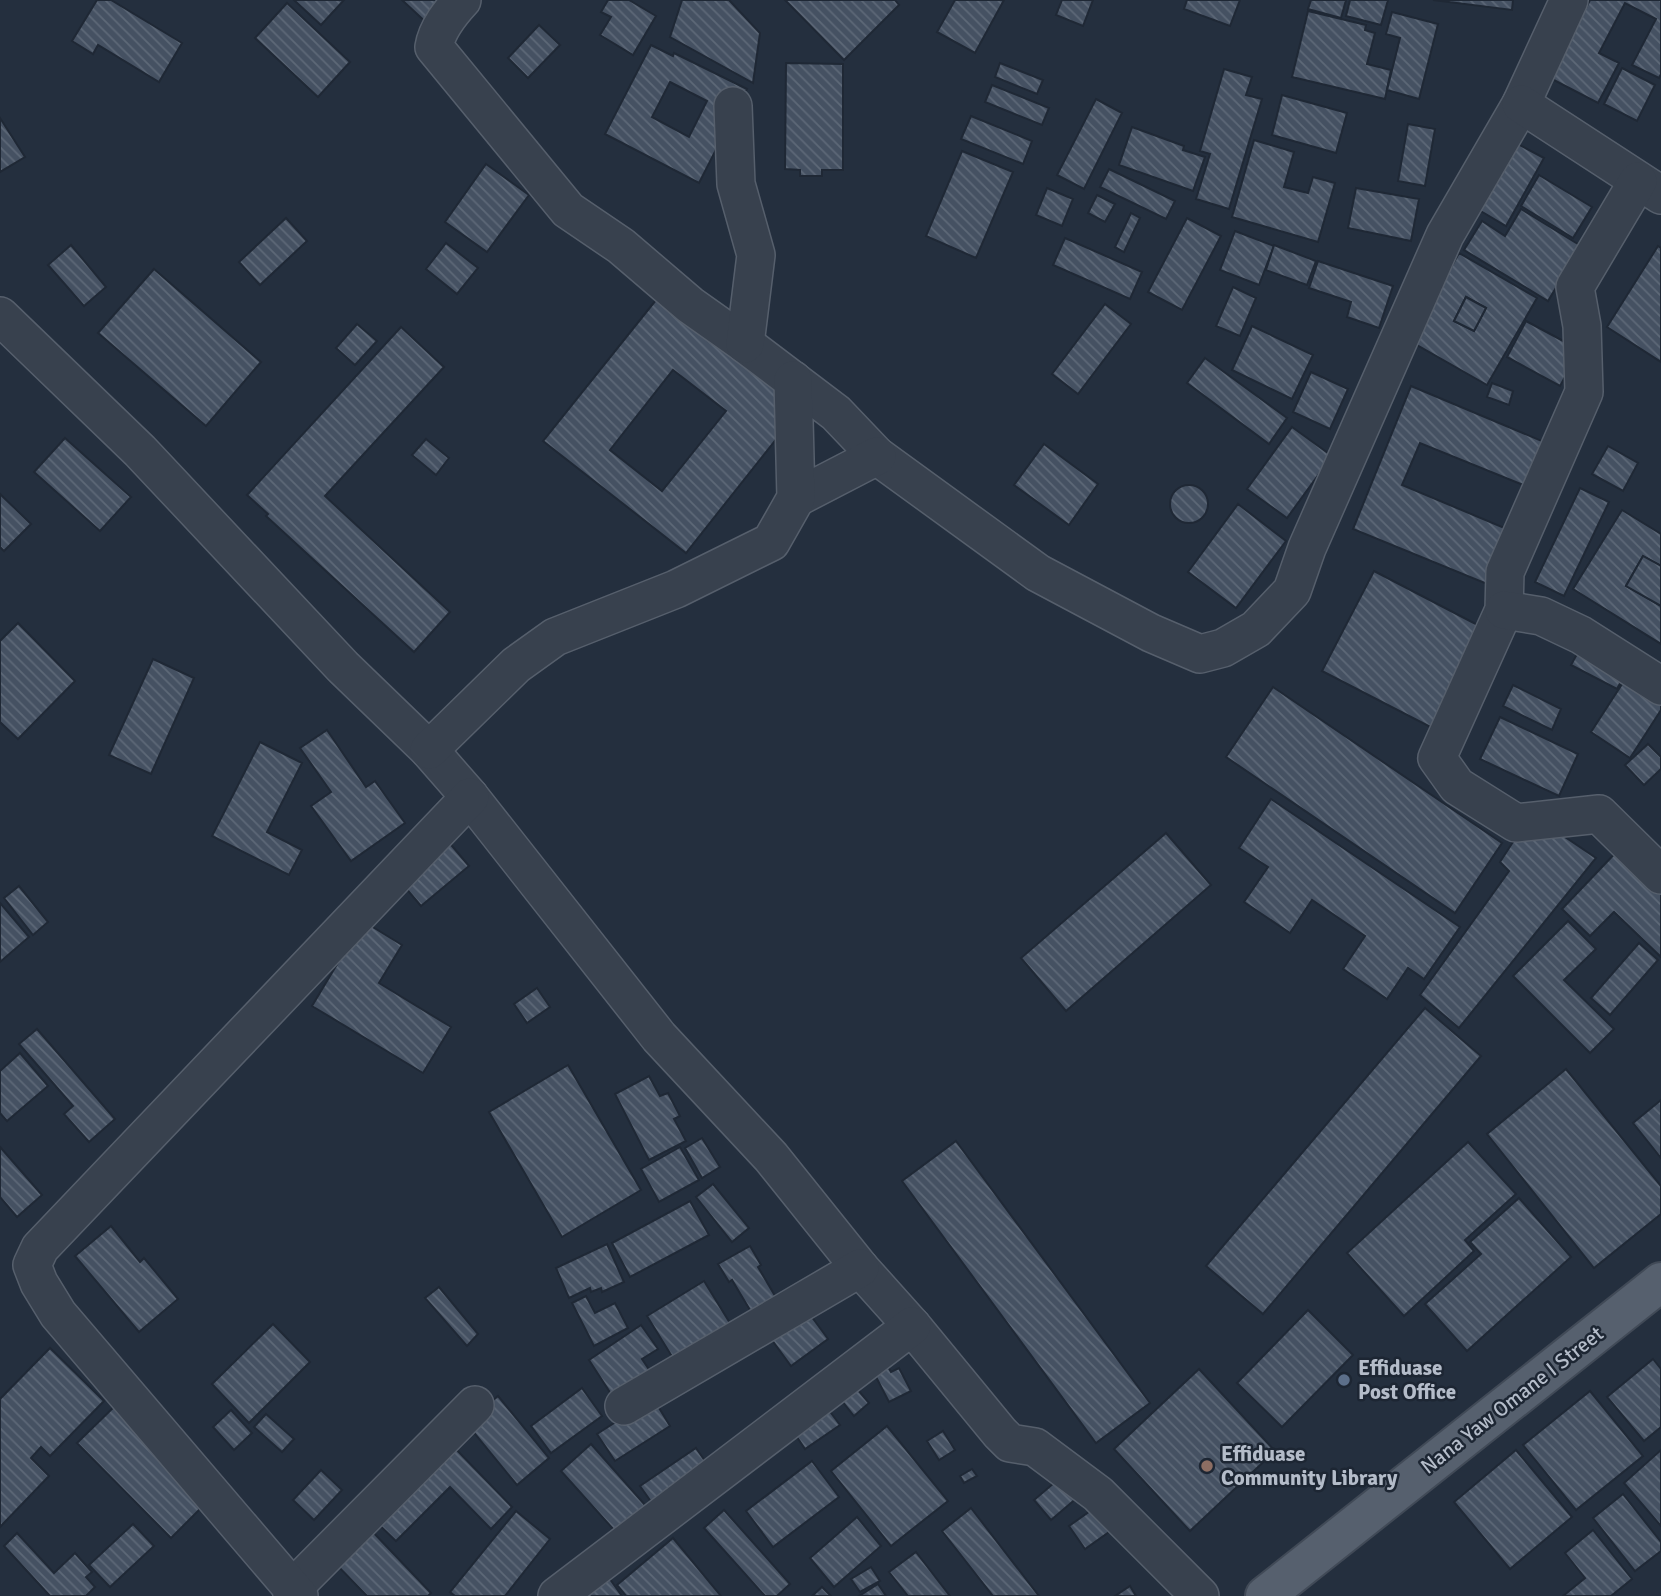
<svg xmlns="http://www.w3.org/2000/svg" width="1661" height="1596" font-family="Signika,sans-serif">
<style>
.building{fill:url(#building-back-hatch);stroke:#1f2835;stroke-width:2;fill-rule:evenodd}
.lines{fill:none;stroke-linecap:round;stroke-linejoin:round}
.minor-casing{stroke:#565f6c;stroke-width:40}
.major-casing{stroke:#414a57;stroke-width:42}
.minor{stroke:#38414e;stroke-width:37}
.major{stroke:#56606e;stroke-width:38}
.service-dot{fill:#5c6f8a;stroke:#1d2633;stroke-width:2.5}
.education-dot{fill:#8d6e63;stroke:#1d2633;stroke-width:2.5}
.labels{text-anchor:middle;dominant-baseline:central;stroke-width:5;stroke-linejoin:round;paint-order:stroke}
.poi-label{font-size:21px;font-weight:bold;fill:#b4bcc9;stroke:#1d2633;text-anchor:start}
.street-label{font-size:21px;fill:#b4bcc9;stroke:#1d2633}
</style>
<defs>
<pattern id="building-back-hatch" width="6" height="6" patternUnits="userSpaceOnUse" patternTransform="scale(1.75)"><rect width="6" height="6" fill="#455162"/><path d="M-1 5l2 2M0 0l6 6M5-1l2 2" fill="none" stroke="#5d6877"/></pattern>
</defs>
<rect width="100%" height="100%" fill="#242f3e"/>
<!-- building -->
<g class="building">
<polygon points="97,0 111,0 182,43 159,82 98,45 93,54 72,41"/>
<polygon points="294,0 344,0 321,25"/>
<polygon points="402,0 453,0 429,25"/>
<polygon points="608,0 629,0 656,16 633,55 600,35 611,17 601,12"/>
<polygon points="682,0 729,0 760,33 753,83 670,37"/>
<polygon points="785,0 895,0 899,5 844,60"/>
<polygon points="955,0 1004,0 975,53 937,32"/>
<polygon points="1062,0 1093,0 1083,26 1056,15"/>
<polygon points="1187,0 1240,0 1230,26 1184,9"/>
<polygon points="1311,0 1346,0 1341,18 1308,9"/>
<polygon points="1350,0 1388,0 1381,25 1346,16"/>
<polygon points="1433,0 1513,0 1512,10"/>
<polygon points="1590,0 1661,0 1661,74 1659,78 1632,65 1656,19 1625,3 1599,53 1619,63 1598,103 1550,78"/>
<polygon points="287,3 350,62 318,97 255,38"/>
<polygon points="1308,11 1366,25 1365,30 1375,33 1367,64 1391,70 1385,99 1292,77"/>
<polygon points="1392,12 1438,24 1419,99 1387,90 1400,38 1386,34"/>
<polygon points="539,25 560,45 528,78 508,58"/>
<path d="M651,45L673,56L674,53L747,89L699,183L605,134ZM670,82L707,101L689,137L652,117Z"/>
<polygon points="786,63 843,64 843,170 822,170 822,176 800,176 800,170 785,169"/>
<polygon points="1000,63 1043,80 1037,94 995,77"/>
<polygon points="1622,68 1655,85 1637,121 1604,104"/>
<polygon points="1224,69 1252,77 1246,95 1262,99 1229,209 1196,199 1210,154 1200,151"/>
<polygon points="992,85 1049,108 1042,125 985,102"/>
<polygon points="1282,95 1347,113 1336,153 1272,135"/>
<polygon points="1096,99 1122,113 1084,189 1057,175"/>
<polygon points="971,116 1032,141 1023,164 961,139"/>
<polygon points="0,118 25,157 0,172"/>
<polygon points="1408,124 1435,129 1425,186 1398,181"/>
<polygon points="1132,127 1184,146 1183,150 1205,157 1193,191 1119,165"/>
<polygon points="1254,140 1294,152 1284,187 1308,193 1313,177 1335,183 1318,242 1232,217"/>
<polygon points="1516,143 1544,158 1506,226 1479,210"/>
<polygon points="962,151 1013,172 976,258 926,236"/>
<polygon points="486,164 529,195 487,252 445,222"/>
<polygon points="1109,169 1175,201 1166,219 1100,187"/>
<polygon points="1539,175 1592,207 1573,238 1521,206"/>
<polygon points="1047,188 1073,199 1062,226 1036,215"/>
<polygon points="1356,188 1419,199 1411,241 1348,228"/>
<polygon points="1097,195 1115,204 1105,222 1088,213"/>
<polygon points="1521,209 1581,246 1548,301 1464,250 1482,221 1505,236"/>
<polygon points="1131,213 1140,218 1124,252 1115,247"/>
<polygon points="286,218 307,241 260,285 239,262"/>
<polygon points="1187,218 1221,236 1182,310 1148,292"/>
<polygon points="1235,231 1274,246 1259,285 1220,270"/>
<polygon points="1065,238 1142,272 1130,299 1053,265"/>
<polygon points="446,243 478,268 457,294 426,269"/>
<polygon points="71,245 106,287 84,306 48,265"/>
<polygon points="1274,245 1316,261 1307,285 1266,270"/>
<polygon points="1658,246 1661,248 1661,362 1607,327"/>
<path d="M1459,253L1537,298L1487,385L1410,341ZM1466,297L1486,308L1474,331L1454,321Z"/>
<polygon points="1318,261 1393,286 1379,328 1347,317 1351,302 1309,288"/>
<polygon points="154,269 261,362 206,426 98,333"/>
<polygon points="1233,287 1256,298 1240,336 1216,326"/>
<path d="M664,290L804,404L686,553L543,441ZM673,370L726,411L662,491L610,450Z"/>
<polygon points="1466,297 1486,308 1474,331 1454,321"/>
<polygon points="1105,304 1131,324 1078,394 1052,374"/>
<polygon points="1526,321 1580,350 1560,386 1507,357"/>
<polygon points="357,324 377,341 355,365 336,348"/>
<polygon points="1252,326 1313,355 1292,399 1232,370"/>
<polygon points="401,327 444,367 325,496 450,612 414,652 266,516 268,514 247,495"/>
<polygon points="1205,358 1287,418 1269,444 1187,383"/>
<polygon points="1311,372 1348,389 1330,429 1293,412"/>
<polygon points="1492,383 1513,391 1509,405 1487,397"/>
<polygon points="1411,386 1556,447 1538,491 1420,443 1402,485 1514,532 1492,586 1353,529"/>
<polygon points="1292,427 1332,456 1287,518 1247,489"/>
<polygon points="65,438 131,497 100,531 34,472"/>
<polygon points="426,439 449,458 436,475 412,455"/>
<polygon points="1044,444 1098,484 1069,525 1014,485"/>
<polygon points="1608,446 1638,463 1623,491 1592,474"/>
<circle cx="1189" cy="504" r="19"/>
<polygon points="1580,488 1609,502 1564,596 1535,582"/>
<polygon points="0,494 31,524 4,551 0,547"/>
<polygon points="1238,504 1286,541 1236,608 1188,572"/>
<polygon points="1622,510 1661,534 1661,566 1643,556 1626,586 1661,606 1661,644 1573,589"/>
<polygon points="1643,556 1661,566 1661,606 1626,586"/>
<polygon points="1374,571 1493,633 1442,733 1322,671"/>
<polygon points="18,623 75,681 18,739 0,722 0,641"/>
<polygon points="1583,643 1625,674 1617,689 1571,665"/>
<polygon points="153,659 194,678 151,774 109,755"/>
<polygon points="1626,678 1661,701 1661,710 1630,758 1591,732"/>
<polygon points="1513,685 1561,709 1552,730 1503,706"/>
<polygon points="1273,687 1502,843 1455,913 1226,757"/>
<polygon points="1500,717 1578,754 1559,796 1480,759"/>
<polygon points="327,730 366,787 375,781 405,823 351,861 311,806 331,792 300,748"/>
<polygon points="260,742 302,763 267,832 302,850 289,875 212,836"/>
<polygon points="1648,744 1661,757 1661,769 1644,785 1625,765"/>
<polygon points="1271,799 1460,927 1424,979 1408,968 1387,999 1343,969 1365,936 1312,900 1290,933 1244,902 1268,867 1239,848"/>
<polygon points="1531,814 1596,858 1459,1028 1420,995 1509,871 1500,862"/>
<polygon points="1166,833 1211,885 1066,1011 1021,958"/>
<polygon points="447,840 469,866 421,906 399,880"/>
<polygon points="1623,845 1661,880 1661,957 1614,912 1590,936 1562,909"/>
<polygon points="19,886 48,922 33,935 4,898"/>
<polygon points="0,903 29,937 0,962"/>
<polygon points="363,921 402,945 379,983 451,1027 423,1073 312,1006"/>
<polygon points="1568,921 1596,949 1564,980 1614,1029 1590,1053 1513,976"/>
<polygon points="1639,943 1658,960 1610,1015 1591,998"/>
<polygon points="537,988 550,1007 527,1023 514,1004"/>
<polygon points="1425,1008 1481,1056 1263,1314 1206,1266"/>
<polygon points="37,1029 115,1119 89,1142 64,1114 73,1106 19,1044"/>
<polygon points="20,1053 48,1086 7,1121 0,1113 0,1071"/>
<polygon points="568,1065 641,1190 562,1237 489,1112"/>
<polygon points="1566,1069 1661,1186 1661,1214 1594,1268 1487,1134"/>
<polygon points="649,1076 660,1096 668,1093 680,1116 674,1119 686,1141 649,1160 615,1094"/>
<polygon points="1661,1100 1661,1158 1633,1123"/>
<polygon points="702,1138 720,1167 702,1178 685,1148"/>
<polygon points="956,1141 1150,1403 1096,1443 902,1181"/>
<polygon points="1468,1142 1516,1194 1465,1240 1474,1251 1404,1316 1347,1253"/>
<polygon points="0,1147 42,1195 17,1217 0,1197"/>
<polygon points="680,1147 699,1180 659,1202 641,1169"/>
<polygon points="713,1184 749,1228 732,1242 696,1197"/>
<polygon points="1519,1198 1571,1257 1467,1351 1425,1304 1481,1254 1470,1242"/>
<polygon points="690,1201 709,1235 630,1277 612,1243"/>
<polygon points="111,1226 140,1262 144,1258 178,1299 139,1332 75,1256"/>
<polygon points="607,1244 624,1282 602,1292 601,1288 591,1292 590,1288 569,1298 556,1268"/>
<polygon points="750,1246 761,1265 758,1267 778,1301 753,1315 732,1280 729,1282 718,1264"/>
<polygon points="704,1281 733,1328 676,1363 647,1316"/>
<polygon points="439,1287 478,1334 467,1346 425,1298"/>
<polygon points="586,1296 595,1313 615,1303 628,1328 594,1346 572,1303"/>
<polygon points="806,1309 828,1339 791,1366 769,1336"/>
<polygon points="1308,1310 1353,1355 1282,1427 1237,1383"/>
<polygon points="273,1324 310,1362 249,1423 212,1384"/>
<polygon points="641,1325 658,1349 642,1359 650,1371 613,1397 589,1360"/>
<polygon points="50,1348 104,1401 50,1456 41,1447 31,1458 49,1476 0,1527 0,1399"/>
<polygon points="1653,1359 1661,1369 1661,1427 1644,1441 1607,1397"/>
<polygon points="887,1365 891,1372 899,1368 911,1391 889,1402 874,1373"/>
<polygon points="1199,1369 1275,1451 1190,1531 1114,1449"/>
<polygon points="853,1384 869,1403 854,1416 838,1396"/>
<polygon points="582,1388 602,1416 551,1453 531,1426"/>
<polygon points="1590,1391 1643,1456 1576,1510 1523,1445"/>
<polygon points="498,1396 549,1458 517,1485 466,1423"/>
<polygon points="653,1398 670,1426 615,1461 597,1434"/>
<polygon points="119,1402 207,1502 171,1538 77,1443"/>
<polygon points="825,1405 840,1425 805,1449 791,1428"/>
<polygon points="231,1410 252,1433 234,1450 213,1427"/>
<polygon points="266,1414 294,1439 282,1452 254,1427"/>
<polygon points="887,1426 948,1501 891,1546 831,1471"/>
<polygon points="943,1431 955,1450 939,1460 927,1441"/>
<polygon points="448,1441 512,1507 491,1529 450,1487 396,1541 371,1517"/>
<polygon points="591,1444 653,1514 623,1540 561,1471"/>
<polygon points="696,1448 712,1471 657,1510 640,1486"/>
<polygon points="1516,1450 1572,1517 1510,1569 1454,1502"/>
<polygon points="1661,1450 1661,1526 1624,1483"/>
<polygon points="812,1461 839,1497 773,1547 746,1511"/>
<polygon points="972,1469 977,1476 964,1483 960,1476"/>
<polygon points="321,1470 342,1490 314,1520 293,1500"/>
<polygon points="1061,1477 1078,1497 1051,1520 1034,1500"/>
<polygon points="1623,1494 1661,1542 1661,1551 1635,1571 1593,1518"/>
<polygon points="971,1508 1039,1596 993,1596 942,1531"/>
<polygon points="1093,1509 1109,1532 1085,1549 1069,1526"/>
<polygon points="724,1510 790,1584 777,1596 765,1596 704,1528"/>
<polygon points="516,1511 550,1539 505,1596 455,1596 450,1592"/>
<polygon points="857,1517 881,1546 834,1587 810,1558"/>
<polygon points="133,1524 154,1546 110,1587 89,1565"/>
<polygon points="369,1528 431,1593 428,1596 367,1596 333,1561"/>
<polygon points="1593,1530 1632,1579 1611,1596 1563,1596 1585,1578 1565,1553"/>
<polygon points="17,1533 54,1573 75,1553 92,1572 86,1577 95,1587 86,1596 50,1596 4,1546"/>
<polygon points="673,1538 721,1596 626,1596 617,1585"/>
<polygon points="916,1552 950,1596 908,1596 889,1572"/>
<polygon points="871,1567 880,1581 860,1592 851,1579"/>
<polygon points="602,1568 622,1596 564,1596"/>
<polygon points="878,1584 886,1596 859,1596"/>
<polygon points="1130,1586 1136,1596 1115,1596"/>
<polygon points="822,1587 831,1596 812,1596"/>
</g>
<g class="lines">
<!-- minor casing -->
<g class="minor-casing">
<g id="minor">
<path d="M462,0C450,13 437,29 434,47L568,210L621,246L690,305L745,344L836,413L877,456L1038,573L1151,633L1200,654L1223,648L1256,629L1292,591L1307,548L1445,235L1521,104L1569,0"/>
<polyline points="1521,104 1661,195"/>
<polyline points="733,106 736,184 756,255 745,344"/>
<polyline points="1638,181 1575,287 1582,326 1584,392 1505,572 1504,610 1437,758 1457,786 1516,823 1599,814 1661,875"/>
<polyline points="0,316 140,451 343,667 429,750 470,797 659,1037 771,1157 860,1268 912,1326 1000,1433 1010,1443 1035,1447 1098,1494 1200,1596"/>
<polyline points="796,498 877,456"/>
<polyline points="1504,610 1541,616 1581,635 1661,686"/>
<polyline points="429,750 516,665 555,637 676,589 771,542 796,498 793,380"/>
<polyline points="624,1406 860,1268"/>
<polyline points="292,1596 293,1588 475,1405"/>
<polyline points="299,1596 58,1314 39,1283 32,1265 40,1248 470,797"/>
<polyline points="557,1596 912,1326"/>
</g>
</g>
<!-- major casing -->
<g class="major-casing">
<polyline id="major" points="1265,1596 1661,1282"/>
</g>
<!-- minor -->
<use href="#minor" class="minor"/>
<!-- major -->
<use href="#major" class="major"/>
</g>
<!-- markers -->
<circle class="service-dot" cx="1344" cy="1380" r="7"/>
<circle class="education-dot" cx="1207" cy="1466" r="7"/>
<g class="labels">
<!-- poi labels -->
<g class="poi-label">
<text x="1358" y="1368">Effiduase<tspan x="1358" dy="24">Post Office</tspan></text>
<text x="1221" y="1454">Effiduase<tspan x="1221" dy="24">Community Library</tspan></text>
</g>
<!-- street labels -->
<g class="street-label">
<text transform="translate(1512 1400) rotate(-38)">Nana Yaw Omane I Street</text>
</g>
</g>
</svg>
